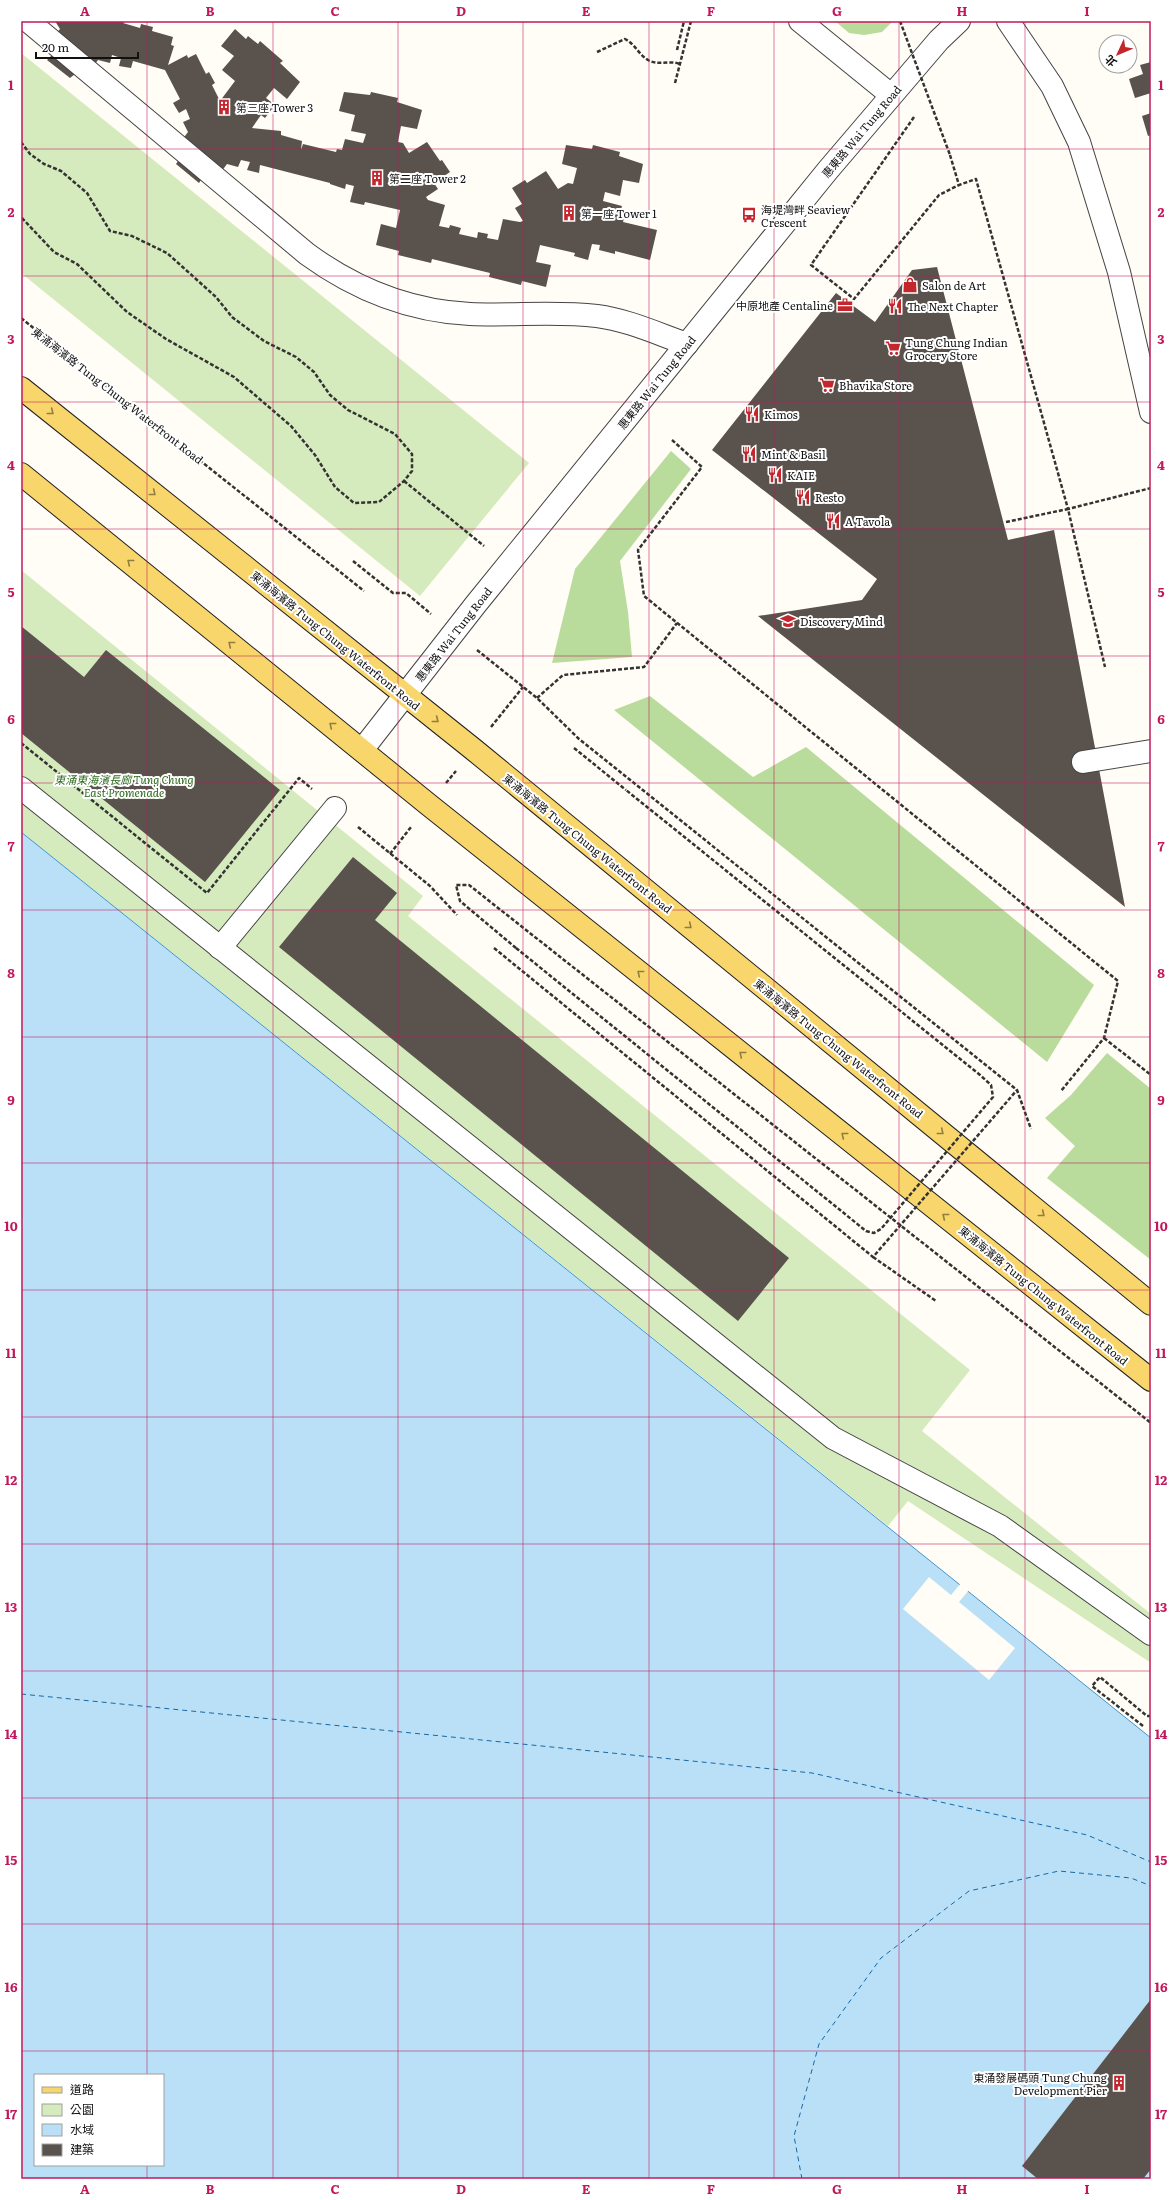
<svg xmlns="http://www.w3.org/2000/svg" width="1172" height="2200" font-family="Literata,'Noto Sans TC',serif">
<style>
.green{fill:#d5ebbd}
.forest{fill:#b9dc9c}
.water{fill:#b9e0f7;stroke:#3f96cf;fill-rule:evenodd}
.pier{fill:#fffdf5}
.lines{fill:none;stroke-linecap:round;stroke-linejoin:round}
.ferry{stroke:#1768a6;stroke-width:1;stroke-dasharray:5 4;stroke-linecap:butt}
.building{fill:#5a524d}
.minor-casing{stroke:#444;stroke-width:24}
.major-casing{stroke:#222;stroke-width:24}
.path{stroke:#333;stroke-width:2.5;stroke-dasharray:4 2;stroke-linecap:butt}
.minor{stroke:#fff;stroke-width:22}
.major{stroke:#f9d66b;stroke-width:22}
.path-bridge{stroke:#333;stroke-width:2.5;stroke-dasharray:4 2;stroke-linecap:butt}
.oneway{stroke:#917d42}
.grid{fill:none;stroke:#c2185b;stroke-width:1;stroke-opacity:0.55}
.labels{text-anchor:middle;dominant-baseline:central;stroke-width:4;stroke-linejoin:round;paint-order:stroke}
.poi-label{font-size:11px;fill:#111;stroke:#fff;text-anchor:start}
.street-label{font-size:11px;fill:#111;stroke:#fff}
.park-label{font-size:11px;font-style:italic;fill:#2f6b1f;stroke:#fff}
.neatline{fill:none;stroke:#c2185b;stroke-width:1.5}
.grid-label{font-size:13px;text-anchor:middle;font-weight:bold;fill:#c2185b}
</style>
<rect width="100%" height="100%" fill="#fffdf5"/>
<!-- green -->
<g class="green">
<polygon points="21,53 529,463 420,596 21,273"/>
<polygon points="21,570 423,896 408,916 970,1370 922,1431 1151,1614 1151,1663 908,1501 888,1526 21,832"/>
</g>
<!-- forest -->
<g class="forest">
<polygon points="835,21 893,21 882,32 864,35 849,33"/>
<polygon points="671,451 691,469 620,561 628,612 632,657 552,663 575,569"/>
<polygon points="650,696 753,777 806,747 1094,985 1047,1062 614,710"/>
<polygon points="1107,1053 1151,1089 1151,1260 1047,1178 1075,1146 1045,1118 1071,1095"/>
</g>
<!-- water -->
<path class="water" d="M21,832L1151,1738V2179H21ZM35,2075H163V2165H35Z"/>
<!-- pier -->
<polygon class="pier" points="929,1577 951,1595 961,1583 969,1590 959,1602 1015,1648 989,1680 903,1609"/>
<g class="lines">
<!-- ferry -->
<g class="ferry">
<polyline points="21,1694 812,1773 1087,1835 1151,1862"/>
<polyline points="802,2179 794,2136 819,2044 881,1958 969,1891 1059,1871 1131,1878 1151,1886"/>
</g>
</g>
<!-- building -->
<g class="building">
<polygon points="55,21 125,21 123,23 140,28 141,24 153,27 152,31 173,37 171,45 174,46 168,65 187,55 188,58 196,54 206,74 209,72 215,83 212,85 220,101 235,81 222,70 234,56 221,46 235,29 246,39 248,36 258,44 260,41 283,61 280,63 300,82 287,99 274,88 266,98 275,105 265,118 261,115 252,128 281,131 281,135 302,141 301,150 303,144 336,152 337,149 342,150 345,139 363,143 366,134 351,131 355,115 339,111 344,92 370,95 371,92 398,98 397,102 422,110 417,129 401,126 398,142 403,143 409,153 427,142 440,161 442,160 450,172 434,183 438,189 426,197 428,200 445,205 439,226 449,228 450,225 461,228 459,234 477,238 478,232 488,234 487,238 498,240 503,219 520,222 523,221 515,208 522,204 512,188 525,180 527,183 546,171 558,189 568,183 573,184 577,168 562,164 566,145 592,149 593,145 620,152 619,156 643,164 639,183 623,180 620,196 605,192 603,201 622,206 619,217 624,218 623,222 657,230 650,260 615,251 615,254 599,250 600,245 592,244 588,260 574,256 575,253 540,245 536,262 551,265 546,287 522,281 521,285 489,277 490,273 432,259 431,263 398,255 399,251 376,245 381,224 396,228 400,210 365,202 364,205 350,202 354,186 346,184 345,189 330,184 330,183 260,165 259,173 247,170 250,162 241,160 238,167 227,164 221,172 203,177 199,183 176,164 180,158 182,140 188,132 183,122 190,119 186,109 179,113 173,103 180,99 165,70 133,61 131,68 119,66 121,58 112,55 110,63 98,60 92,68 75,74 70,78 47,60 52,55 41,47 51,34 54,36 60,29"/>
<polygon points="1151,62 1151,93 1135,98 1129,79 1143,74 1140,65"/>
<polygon points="1151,113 1151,135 1148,136 1142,116"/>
<polygon points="937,267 1008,540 1054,530 1125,907 758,616 862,600 877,579 712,450 836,293 875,322 912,270"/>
<polygon points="21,626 84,677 106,650 280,790 205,882 21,733"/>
<polygon points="353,857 397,893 375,920 789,1258 738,1321 279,947"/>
<polygon points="1151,1999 1151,2169 1143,2179 1038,2179 1022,2166"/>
</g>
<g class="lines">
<!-- minor casing -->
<g class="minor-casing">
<g id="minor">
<path d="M28,21L307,254C355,289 410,311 470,314C513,316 553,311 597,316C628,320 658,334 687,344"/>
<polyline points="800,21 891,95"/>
<polyline points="1008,21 1052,86 1079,142 1119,272 1151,412"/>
<polyline points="362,750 476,604 828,170 939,40 959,21"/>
<polyline points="1083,762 1151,751"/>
<polyline points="21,788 833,1438 1000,1526 1151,1634"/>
<polyline points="220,948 335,808"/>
</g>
</g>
<!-- major casing -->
<g class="major-casing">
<g id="major">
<polyline points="21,388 473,749 1151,1304"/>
<polyline points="21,474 429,805 1151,1380"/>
</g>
</g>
<!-- path -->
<g class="path">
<polyline points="677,50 684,21"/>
<path d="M597,52L625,39C635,44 639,55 648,60C658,66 669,60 680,64"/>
<polyline points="675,83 691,21"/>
<polyline points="914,117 811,265 854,299 939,195 959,185"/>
<polyline points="21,142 30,154 44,164 61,171 87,193 110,231 132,236 167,253 216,297 232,317 264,341 296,357 314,372 330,395 348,410 395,434 412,454 412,471 404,481 379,502 354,503 335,487 315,455 291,426 234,377 166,339 127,312 77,264 54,252 21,217"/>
<polyline points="950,155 959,185 976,179 1068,509 1151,488"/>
<polyline points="21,318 364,591"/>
<polyline points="672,440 702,467 638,550 644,596 1118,981 1104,1038 1061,1091"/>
<polyline points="404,481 484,546"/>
<polyline points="1006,522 1068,509 1105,667"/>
<polyline points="353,561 393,593 406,593 431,614"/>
<polyline points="477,650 537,698 579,739 1017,1090 1031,1129"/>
<polyline points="537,698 563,675 644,667 677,623"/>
<polyline points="491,727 523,687"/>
<polyline points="21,743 207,893 299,778 312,789"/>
<polyline points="574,748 626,790"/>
<polyline points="446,783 456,771"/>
<polyline points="358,827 430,886 457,915"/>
<polyline points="390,854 411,827"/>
<polyline points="516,948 460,901 456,885 469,885 1151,1423"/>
<polyline points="1104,1038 1151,1075"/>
<polyline points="873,1257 936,1301"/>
<polyline points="1143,1726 1092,1686 1100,1677 1147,1716 1151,1716"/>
</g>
<!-- minor -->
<use href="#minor" class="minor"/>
<!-- major -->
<use href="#major" class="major"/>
<!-- path-bridge -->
<g class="path-bridge">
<polyline points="900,21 950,155"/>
<polyline points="494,948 873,1257 1017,1090"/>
<polyline points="516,948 866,1231 874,1233 881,1229 993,1097 991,1085 980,1075 626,790"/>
</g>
</g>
<!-- one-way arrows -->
<defs><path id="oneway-chevron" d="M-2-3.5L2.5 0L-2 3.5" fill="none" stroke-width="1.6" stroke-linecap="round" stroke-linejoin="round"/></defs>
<g class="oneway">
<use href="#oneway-chevron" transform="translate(51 412) rotate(39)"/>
<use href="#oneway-chevron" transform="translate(153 493) rotate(39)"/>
<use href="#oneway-chevron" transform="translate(130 562) rotate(-141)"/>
<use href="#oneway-chevron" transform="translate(231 644) rotate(-141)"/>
<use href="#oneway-chevron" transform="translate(436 720) rotate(38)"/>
<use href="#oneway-chevron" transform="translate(332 725) rotate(-141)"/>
<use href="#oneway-chevron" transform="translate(689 926) rotate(39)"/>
<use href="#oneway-chevron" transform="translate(640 973) rotate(-141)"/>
<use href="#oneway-chevron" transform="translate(742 1054) rotate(-141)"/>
<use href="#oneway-chevron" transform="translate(941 1132) rotate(39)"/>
<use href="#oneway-chevron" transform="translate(844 1135) rotate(-141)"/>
<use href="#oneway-chevron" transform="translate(1042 1214) rotate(39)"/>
<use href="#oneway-chevron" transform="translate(945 1216) rotate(-141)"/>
</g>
<!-- grid -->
<path class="grid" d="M147,21V2075M273,21V2179M398,21V2179M523,21V2179M649,21V2179M774,21V2179M899,21V2179M1025,21V2179M21,149H1151M21,276H1151M21,402H1151M21,529H1151M21,656H1151M21,783H1151M21,910H1151M21,1037H1151M21,1163H1151M21,1290H1151M21,1417H1151M21,1544H1151M21,1671H1151M21,1798H1151M21,1924H1151M21,2051H1151M147,2165V2179"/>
<!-- icons -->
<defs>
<g id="building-bare" transform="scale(1.2)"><path d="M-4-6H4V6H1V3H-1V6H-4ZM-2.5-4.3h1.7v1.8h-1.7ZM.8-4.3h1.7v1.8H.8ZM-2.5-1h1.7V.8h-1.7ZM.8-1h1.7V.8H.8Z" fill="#c4262e" stroke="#fff" stroke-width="2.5" paint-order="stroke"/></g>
<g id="bus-bare" transform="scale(1.2)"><path d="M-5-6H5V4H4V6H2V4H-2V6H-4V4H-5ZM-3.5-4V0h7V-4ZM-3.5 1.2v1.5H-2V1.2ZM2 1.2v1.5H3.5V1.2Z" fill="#c4262e" stroke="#fff" stroke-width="2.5" paint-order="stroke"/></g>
<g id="shop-bare" transform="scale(1.2)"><path d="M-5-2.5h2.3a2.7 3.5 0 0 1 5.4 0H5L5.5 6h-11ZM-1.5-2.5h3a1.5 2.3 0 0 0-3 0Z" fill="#c4262e" stroke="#fff" stroke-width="2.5" paint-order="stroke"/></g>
<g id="office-bare" transform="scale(1.2)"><path d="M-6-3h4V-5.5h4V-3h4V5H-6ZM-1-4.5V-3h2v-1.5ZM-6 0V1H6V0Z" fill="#c4262e" stroke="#fff" stroke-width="2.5" paint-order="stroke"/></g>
<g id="restaurant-bare" transform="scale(1.2)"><path d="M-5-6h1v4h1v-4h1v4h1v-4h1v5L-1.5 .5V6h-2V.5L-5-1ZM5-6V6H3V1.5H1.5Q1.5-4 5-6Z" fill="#c4262e" stroke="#fff" stroke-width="2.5" paint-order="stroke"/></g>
<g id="supermarket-bare" transform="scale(1.2)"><path d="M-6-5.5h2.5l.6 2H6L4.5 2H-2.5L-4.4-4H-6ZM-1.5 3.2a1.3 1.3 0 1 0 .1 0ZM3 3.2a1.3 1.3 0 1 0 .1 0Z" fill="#c4262e" stroke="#fff" stroke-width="2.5" paint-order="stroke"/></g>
<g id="school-bare" transform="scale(1.2)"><path d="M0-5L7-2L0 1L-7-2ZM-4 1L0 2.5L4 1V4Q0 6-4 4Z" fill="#c4262e" stroke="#fff" stroke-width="2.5" paint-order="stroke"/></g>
</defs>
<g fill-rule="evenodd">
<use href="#building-bare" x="224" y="107"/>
<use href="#building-bare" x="377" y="178"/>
<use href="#building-bare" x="569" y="213"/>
<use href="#bus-bare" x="749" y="215"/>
<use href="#shop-bare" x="910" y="285"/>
<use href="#office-bare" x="845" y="305"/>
<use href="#restaurant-bare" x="895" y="306"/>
<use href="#supermarket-bare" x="893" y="348"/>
<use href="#supermarket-bare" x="827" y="385"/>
<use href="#restaurant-bare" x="752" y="414"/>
<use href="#restaurant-bare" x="749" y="454"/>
<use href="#restaurant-bare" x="775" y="475"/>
<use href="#restaurant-bare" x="803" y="497"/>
<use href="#restaurant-bare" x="833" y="521"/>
<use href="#school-bare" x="788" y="621"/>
<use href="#building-bare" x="1119" y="2083"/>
</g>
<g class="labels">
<!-- poi labels -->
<g class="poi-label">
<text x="236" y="107">第三座 Tower 3</text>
<text x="389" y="178">第二座 Tower 2</text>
<text x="761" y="209">海堤灣畔 Seaview<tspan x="761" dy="13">Crescent</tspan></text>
<text x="581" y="213">第一座 Tower 1</text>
<text x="922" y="285">Salon de Art</text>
<text x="833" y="305" text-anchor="end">中原地產 Centaline</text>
<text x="907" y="306">The Next Chapter</text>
<text x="905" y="342">Tung Chung Indian<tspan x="905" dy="13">Grocery Store</tspan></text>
<text x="839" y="385">Bhavika Store</text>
<text x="764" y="414">Kimos</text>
<text x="761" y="454">Mint &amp; Basil</text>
<text x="787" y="475">KAIE</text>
<text x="815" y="497">Resto</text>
<text x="845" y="521">A Tavola</text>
<text x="800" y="621">Discovery Mind</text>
<text x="1107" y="2077" text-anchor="end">東涌發展碼頭 Tung Chung<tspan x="1107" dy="13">Development Pier</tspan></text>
</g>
<!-- street labels -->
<g class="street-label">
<text transform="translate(861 131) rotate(-50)">惠東路 Wai Tung Road</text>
<text transform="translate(656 382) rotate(-51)">惠東路 Wai Tung Road</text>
<text transform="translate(118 395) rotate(38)">東涌海濱路 Tung Chung Waterfront Road</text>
<text transform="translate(453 634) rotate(-52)">惠東路 Wai Tung Road</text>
<text transform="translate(336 640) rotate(39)">東涌海濱路 Tung Chung Waterfront Road</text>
<text transform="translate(588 843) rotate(39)">東涌海濱路 Tung Chung Waterfront Road</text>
<text transform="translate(839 1048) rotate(39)">東涌海濱路 Tung Chung Waterfront Road</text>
<text transform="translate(1044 1295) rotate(39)">東涌海濱路 Tung Chung Waterfront Road</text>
</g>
<!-- park labels -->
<g class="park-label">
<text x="124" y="779">東涌東海濱長廊 Tung Chung<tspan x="124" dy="13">East Promenade</tspan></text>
</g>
</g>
<!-- border -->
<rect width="1172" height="2200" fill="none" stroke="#ffffff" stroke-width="44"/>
<!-- legend -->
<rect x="34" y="2074" width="130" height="92" fill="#ffffff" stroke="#a0a0a0"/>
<rect x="42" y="2087" width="20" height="6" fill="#f9d66b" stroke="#a0a0a0"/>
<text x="70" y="2094" font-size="12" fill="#111111">道路</text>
<rect x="42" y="2104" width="20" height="12" fill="#d5ebbd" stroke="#a0a0a0"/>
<text x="70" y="2114" font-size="12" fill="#111111">公園</text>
<rect x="42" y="2124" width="20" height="12" fill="#b9e0f7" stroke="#a0a0a0"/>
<text x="70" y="2134" font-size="12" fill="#111111">水域</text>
<rect x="42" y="2144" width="20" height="12" fill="#5a524d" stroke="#a0a0a0"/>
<text x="70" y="2154" font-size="12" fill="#111111">建築</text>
<!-- north arrow -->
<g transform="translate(1118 54) rotate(226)"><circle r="19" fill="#ffffff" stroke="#a0a0a0"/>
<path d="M0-3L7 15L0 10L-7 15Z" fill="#c4262e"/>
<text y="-6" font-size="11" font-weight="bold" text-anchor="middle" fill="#111111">北</text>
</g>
<!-- scale -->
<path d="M36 52v6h102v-6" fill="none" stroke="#111111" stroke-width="2"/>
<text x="42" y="52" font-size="12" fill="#111111" stroke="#ffffff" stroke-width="3" paint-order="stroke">20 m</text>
<rect x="22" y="22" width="1128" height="2156" class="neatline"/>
<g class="grid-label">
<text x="85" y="16">A</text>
<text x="210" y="16">B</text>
<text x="335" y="16">C</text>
<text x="461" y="16">D</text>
<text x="586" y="16">E</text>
<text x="711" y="16">F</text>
<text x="837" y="16">G</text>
<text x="962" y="16">H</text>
<text x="1087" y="16">I</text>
<text x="11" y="90">1</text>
<text x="1161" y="90">1</text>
<text x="11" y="217">2</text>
<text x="1161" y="217">2</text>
<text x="11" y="344">3</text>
<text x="1161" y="344">3</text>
<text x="11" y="470">4</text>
<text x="1161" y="470">4</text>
<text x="11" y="597">5</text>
<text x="1161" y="597">5</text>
<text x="11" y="724">6</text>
<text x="1161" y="724">6</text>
<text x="11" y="851">7</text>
<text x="1161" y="851">7</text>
<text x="11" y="978">8</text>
<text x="1161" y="978">8</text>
<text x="11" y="1105">9</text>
<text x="1161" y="1105">9</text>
<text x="11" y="1231">10</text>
<text x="1161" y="1231">10</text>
<text x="11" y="1358">11</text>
<text x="1161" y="1358">11</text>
<text x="11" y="1485">12</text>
<text x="1161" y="1485">12</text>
<text x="11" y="1612">13</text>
<text x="1161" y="1612">13</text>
<text x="11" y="1739">14</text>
<text x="1161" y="1739">14</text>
<text x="11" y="1865">15</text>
<text x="1161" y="1865">15</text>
<text x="11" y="1992">16</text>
<text x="1161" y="1992">16</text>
<text x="11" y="2119">17</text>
<text x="1161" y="2119">17</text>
<text x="85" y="2194">A</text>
<text x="210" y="2194">B</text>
<text x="335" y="2194">C</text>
<text x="461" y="2194">D</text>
<text x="586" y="2194">E</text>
<text x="711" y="2194">F</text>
<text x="837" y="2194">G</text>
<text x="962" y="2194">H</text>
<text x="1087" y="2194">I</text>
</g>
</svg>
